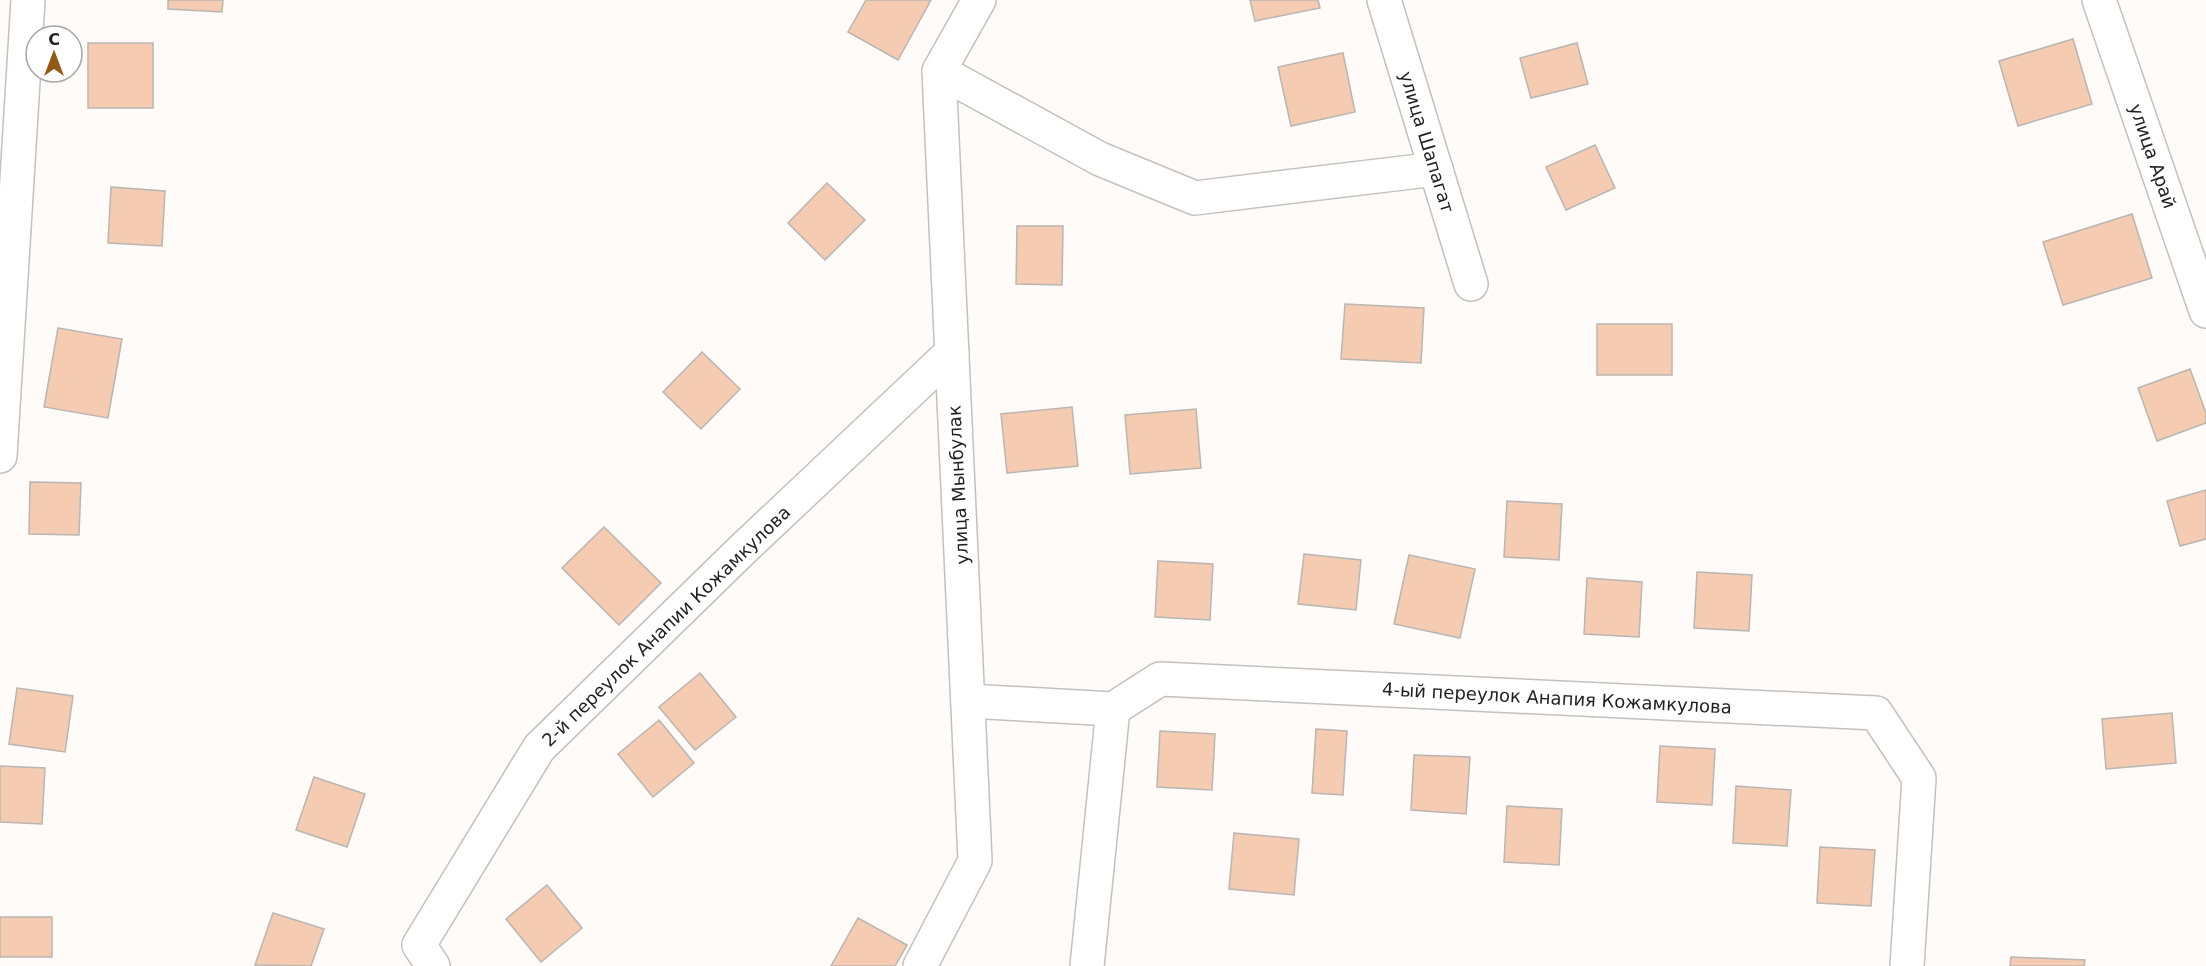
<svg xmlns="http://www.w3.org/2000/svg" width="2206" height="966" font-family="'DejaVu Sans',sans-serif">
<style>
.building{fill:#f5ccb2;stroke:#b8b5b2;stroke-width:1.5}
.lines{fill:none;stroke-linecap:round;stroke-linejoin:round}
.minor-casing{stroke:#c4c0be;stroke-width:36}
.minor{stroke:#fff;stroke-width:33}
.labels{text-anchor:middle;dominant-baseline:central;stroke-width:5;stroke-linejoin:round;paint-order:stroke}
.street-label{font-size:18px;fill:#1f1d1d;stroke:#fff}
</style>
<rect width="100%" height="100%" fill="#fffbf8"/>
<!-- building -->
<g class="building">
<polygon points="168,0 223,0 222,12 168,9"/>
<polygon points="866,0 931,0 898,60 848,32"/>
<polygon points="1250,0 1318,0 1320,8 1255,21"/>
<polygon points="2073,39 2092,104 2018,126 1999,61"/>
<rect x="88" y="43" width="65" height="65"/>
<polygon points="1577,43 1588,84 1531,98 1520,58"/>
<polygon points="1343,53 1355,112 1291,126 1278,67"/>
<polygon points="1595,145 1615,188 1566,210 1546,167"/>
<polygon points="827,183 865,220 825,260 788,223"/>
<polygon points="111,187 165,191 162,246 108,243"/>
<polygon points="2132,214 2152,278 2063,305 2043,242"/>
<polygon points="1017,226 1063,226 1062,285 1016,284"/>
<polygon points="1345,304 1424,308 1421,363 1341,359"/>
<rect x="1597" y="324" width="75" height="51"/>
<polygon points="58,328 122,339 108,418 44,407"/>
<polygon points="702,352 740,389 701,429 663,392"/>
<polygon points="2190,369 2206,413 2206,423 2157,441 2138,388"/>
<polygon points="1072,407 1078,466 1007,473 1001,414"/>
<polygon points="1196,409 1201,468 1130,474 1125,415"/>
<polygon points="30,482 81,483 79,535 29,534"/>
<polygon points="2206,490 2206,539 2180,546 2167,501"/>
<polygon points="1507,501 1562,504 1559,560 1504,557"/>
<polygon points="604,527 661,583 619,625 562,568"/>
<polygon points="1304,554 1361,560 1356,610 1298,604"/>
<polygon points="1409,555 1475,569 1460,638 1394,624"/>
<polygon points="1158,561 1213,564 1210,620 1155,617"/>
<polygon points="1697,572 1752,575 1749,631 1694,628"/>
<polygon points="1587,578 1642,582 1639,637 1584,634"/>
<polygon points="700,673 736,717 695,750 659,707"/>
<polygon points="17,688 73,696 65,752 9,744"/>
<polygon points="2172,713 2176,763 2106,769 2102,719"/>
<polygon points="659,720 694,763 653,797 618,754"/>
<polygon points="1316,729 1347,731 1343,795 1312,793"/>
<polygon points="1160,731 1215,734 1212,790 1157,787"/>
<polygon points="1660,746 1715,749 1712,805 1657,802"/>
<polygon points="1414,755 1470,757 1466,814 1411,810"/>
<polygon points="0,766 45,768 42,824 0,822"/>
<polygon points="314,777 365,794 347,847 296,830"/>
<polygon points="1736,786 1791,790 1787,846 1733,843"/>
<polygon points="1507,806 1562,809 1559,865 1504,862"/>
<polygon points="1234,833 1299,839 1294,895 1229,889"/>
<polygon points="1820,847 1875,850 1871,906 1817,903"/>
<polygon points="547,885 582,928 541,962 506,919"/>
<polygon points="273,913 324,929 311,966 255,965"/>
<rect x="0" y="917" width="52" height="40"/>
<polygon points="858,918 907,945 895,966 831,966"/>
<polygon points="2011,957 2085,960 2084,966 2010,966"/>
</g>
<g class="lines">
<!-- minor casing -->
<g class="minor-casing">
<g id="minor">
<polyline points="1384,0 1471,284"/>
<polyline points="2099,0 2206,311"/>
<polyline points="939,71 1100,159 1195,198 1436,169"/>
<polyline points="0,456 28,0"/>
<polyline points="968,701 1113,709 1160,679 1876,713 1919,778 1907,966"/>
<polyline points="433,966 419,945 539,748 742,550 952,352"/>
<polyline points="920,966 975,861 939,71 979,0"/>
<polyline points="1087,966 1113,709"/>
</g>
</g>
<!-- minor -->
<use href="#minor" class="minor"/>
</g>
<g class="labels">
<!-- street labels -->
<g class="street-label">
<text transform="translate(1427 142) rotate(73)">улица Шапагат</text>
<text transform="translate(2153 156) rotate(71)">улица Арай</text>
<text transform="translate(958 485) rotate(-93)">улица Мынбулак</text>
<text transform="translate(666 626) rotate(-44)">2-й переулок Анапии Кожамкулова</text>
<text transform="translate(1557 698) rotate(3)">4-ый переулок Анапия Кожамкулова</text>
</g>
</g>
<!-- north arrow -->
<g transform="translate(54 54)"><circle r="28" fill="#ffffff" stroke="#a5a5a5" stroke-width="1.5"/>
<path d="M0-4.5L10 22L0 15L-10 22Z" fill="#925a14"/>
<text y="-9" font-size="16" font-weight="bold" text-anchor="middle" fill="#1f1d1d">С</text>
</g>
</svg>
